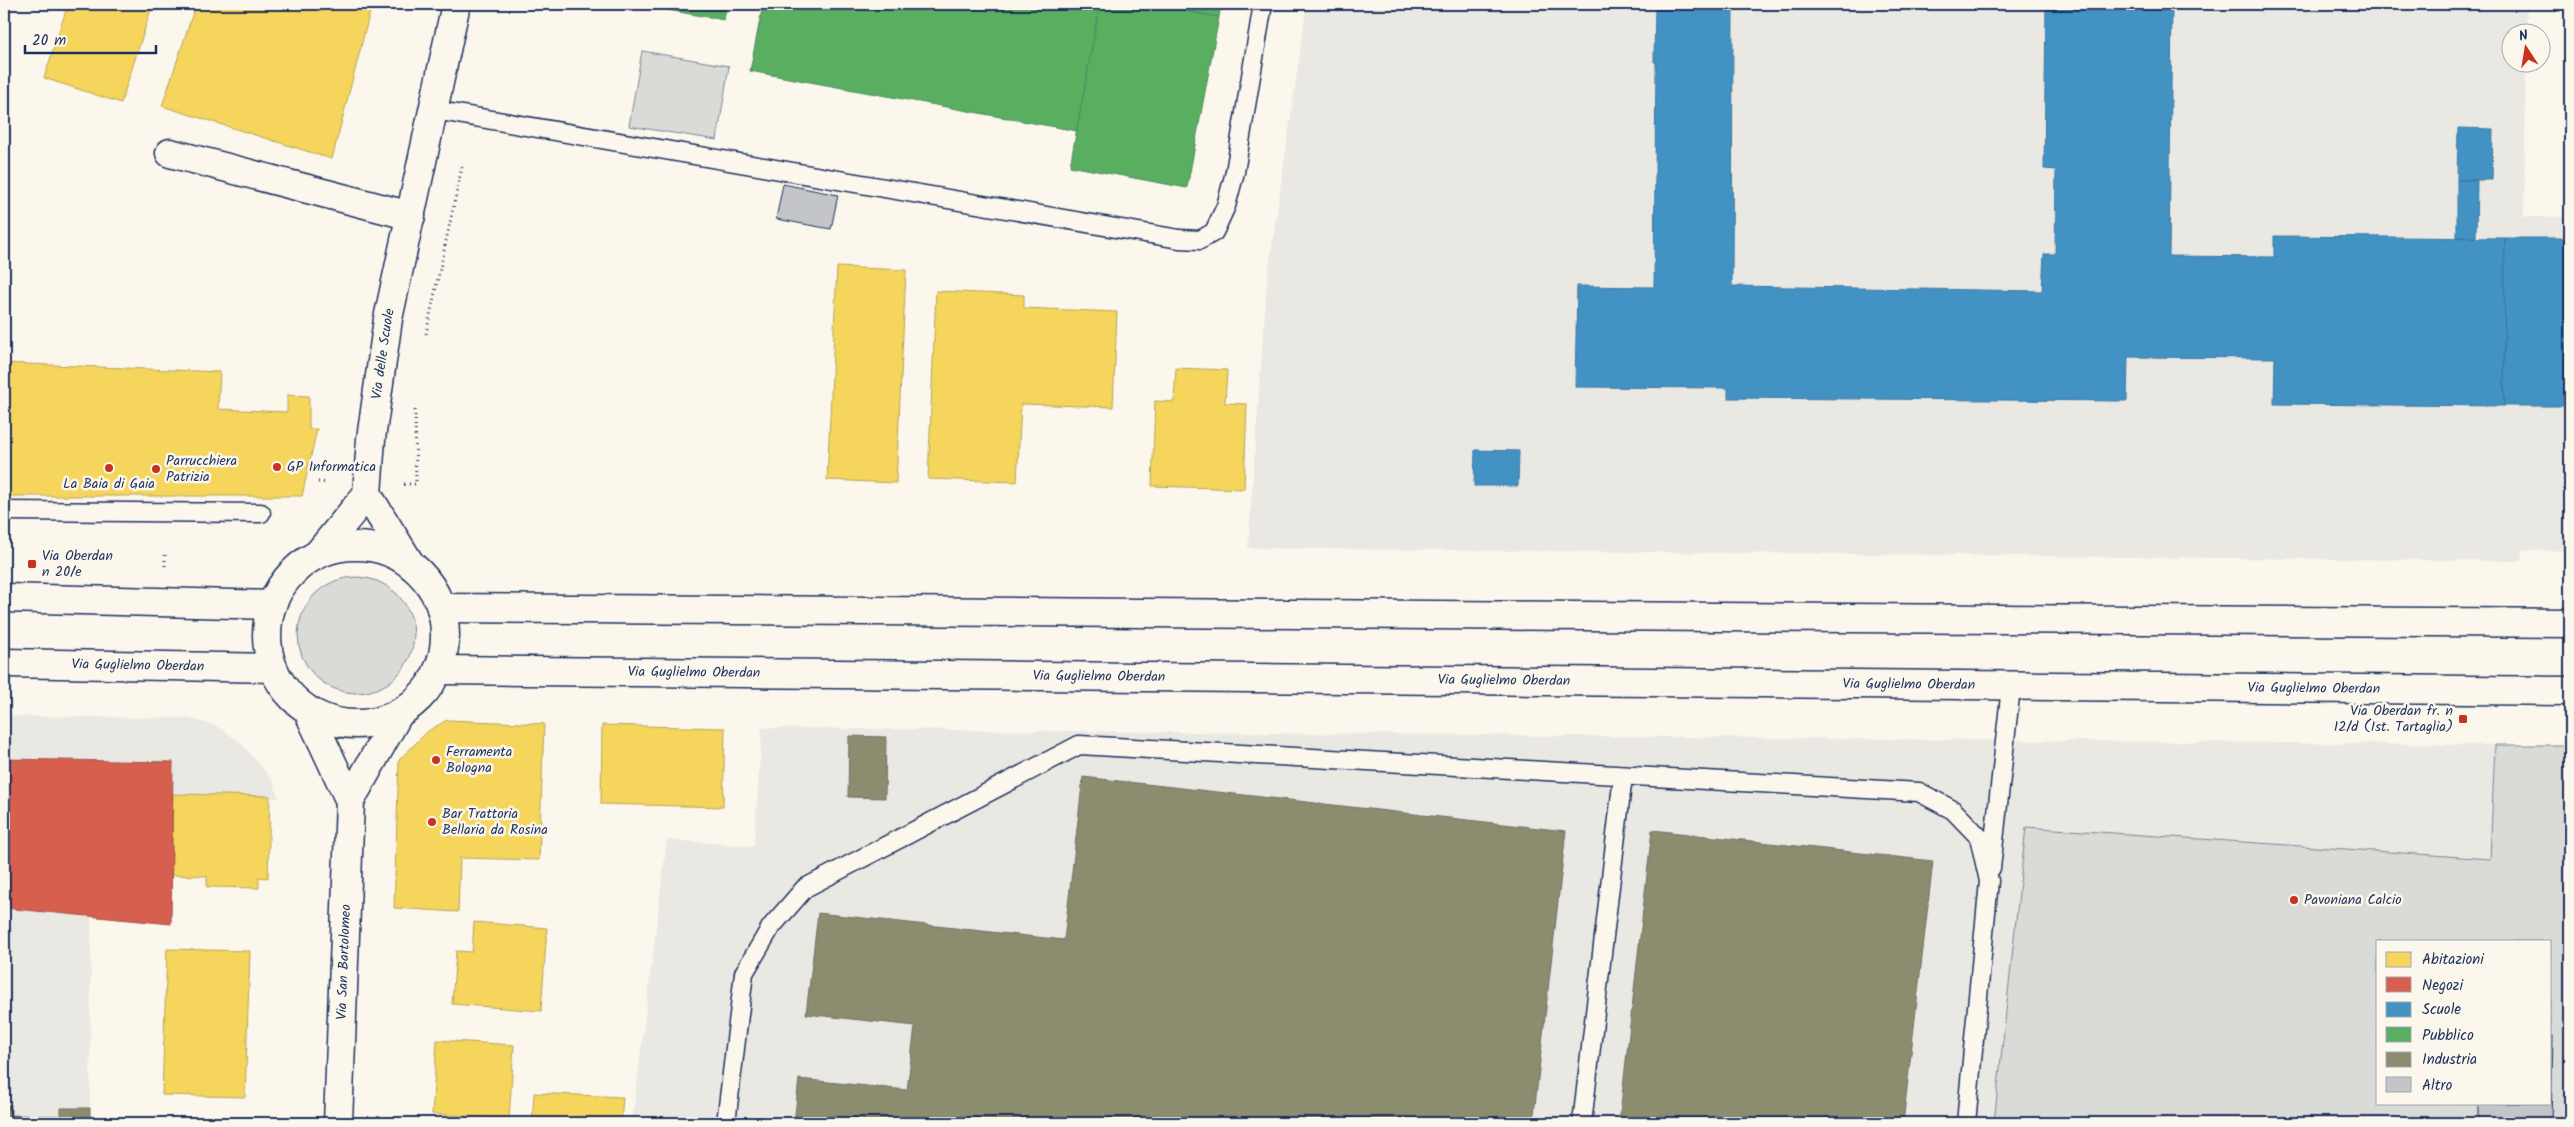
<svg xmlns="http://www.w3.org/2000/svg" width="2574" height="1127" font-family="Kalam,sans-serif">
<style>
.built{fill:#eae8e2}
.green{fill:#dadad7;stroke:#7a849a;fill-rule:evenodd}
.homes{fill:#f6d55c;stroke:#b4a35d}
.shops{fill:#d6604d;stroke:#9e5152}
.schools{fill:#4393c3;stroke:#3775a5}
.public{fill:#5aae61;stroke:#478860}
.industry{fill:#8c8c6e;stroke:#6a7069}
.building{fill:#c3c5c9;stroke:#1b2f5e}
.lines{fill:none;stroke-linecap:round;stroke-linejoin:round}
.lane-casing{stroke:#1b2f5e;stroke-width:21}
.street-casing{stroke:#1b2f5e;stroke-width:31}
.secondary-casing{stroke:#1b2f5e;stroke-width:31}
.path{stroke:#1b2f5e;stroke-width:3;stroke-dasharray:1 4;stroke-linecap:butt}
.lane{stroke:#fbf7ec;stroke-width:18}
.street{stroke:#fbf7ec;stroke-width:28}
.secondary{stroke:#fbf7ec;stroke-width:28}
.poi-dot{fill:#c8321e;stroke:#fbf7ec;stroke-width:2}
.labels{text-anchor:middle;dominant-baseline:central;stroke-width:5;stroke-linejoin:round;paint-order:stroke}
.street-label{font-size:14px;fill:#1b2f5e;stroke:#fbf7ec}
.poi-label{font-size:14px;fill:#1b2f5e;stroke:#fbf7ec;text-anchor:start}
</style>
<rect width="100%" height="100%" fill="#fbf7ec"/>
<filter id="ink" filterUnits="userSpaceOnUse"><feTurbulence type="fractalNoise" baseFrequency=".02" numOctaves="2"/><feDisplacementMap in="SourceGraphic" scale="10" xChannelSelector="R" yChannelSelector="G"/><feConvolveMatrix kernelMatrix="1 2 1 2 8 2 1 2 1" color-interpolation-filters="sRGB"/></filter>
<g filter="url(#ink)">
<!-- built -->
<g class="built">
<polygon points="1307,4 2527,4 2526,32 2512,32 2512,62 2526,63 2524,217 2570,217 2570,551 2522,550 2522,561 1248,548 1267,281"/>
<polygon points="4,716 186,718 215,725 240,742 272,779 279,798 173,794 171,924 91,917 90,1123 4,1123"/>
<polygon points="762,728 2495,745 2490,859 2026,828 1994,1123 632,1123 667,840 754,846"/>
</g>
<!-- green -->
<g class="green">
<polygon points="642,51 729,66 717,140 629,126"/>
<circle cx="356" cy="635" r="58"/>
<path d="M2495,745H2570V1123H1994L2026,827L2490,859ZM2378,941H2550V1103H2378Z"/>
</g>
<!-- homes -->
<g class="homes">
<polygon points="68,4 145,4 152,6 121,103 44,78"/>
<polygon points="196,4 372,4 332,159 162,106"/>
<polygon points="837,267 906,270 896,483 827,480"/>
<polygon points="936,291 1024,295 1024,308 1117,312 1113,407 1021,404 1017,482 928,479"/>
<polygon points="4,363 220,372 218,409 287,412 287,395 309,396 309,429 317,429 302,496 4,496"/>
<polygon points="1176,368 1227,370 1225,403 1247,404 1244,489 1152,486 1155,401 1174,402"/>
<polygon points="447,720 544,724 539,860 460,858 458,912 394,908 399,760 428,731"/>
<polygon points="602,725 725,728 723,807 601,804"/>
<polygon points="173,794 270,796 268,878 259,877 259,888 207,887 207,876 171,875"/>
<polygon points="474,922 547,928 541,1011 452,1004 456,951 472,952"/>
<polygon points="167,949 250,951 245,1097 162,1095"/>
<polygon points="437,1040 514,1045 509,1119 432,1114"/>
<polygon points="534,1093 623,1097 621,1123 532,1123"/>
</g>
<!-- shops -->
<polygon class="shops" points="4,759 173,762 171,924 4,908"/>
<!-- schools -->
<g class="schools">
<polygon points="1628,4 1756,4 1733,4 1732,286 2042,291 2044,254 2055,254 2056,170 2044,169 2046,4 2172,4 2169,256 2274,257 2274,236 2505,238 2504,406 2274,404 2275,358 2128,357 2127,401 1728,398 1728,388 1575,387 1577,286 1654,287 1656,62 1654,62 1655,4"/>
<polygon points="2458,128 2493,129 2492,180 2457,180"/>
<polygon points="2457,180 2477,180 2476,237 2457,237"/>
<polygon points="2505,238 2570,238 2570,406 2504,406"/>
<polygon points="1475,450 1519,451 1518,486 1474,486"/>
</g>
<!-- public -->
<g class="public">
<polygon points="634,4 727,4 724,20"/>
<polygon points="763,4 1100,4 1077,131 750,71"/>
<polygon points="1100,4 1148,4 1219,17 1187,188 1070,166"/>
<polygon points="1148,4 1221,4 1219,17"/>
</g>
<!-- industry -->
<g class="industry">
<polygon points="849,736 886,737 885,798 848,797"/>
<polygon points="1083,777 1566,831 1533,1123 794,1123 799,1079 907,1090 915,1026 806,1014 818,913 1064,940"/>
<polygon points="1652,830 1933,861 1903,1123 1619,1123"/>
<polygon points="4,1105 11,1105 10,1123 4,1123"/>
<polygon points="61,1108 90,1108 90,1123 10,1123 11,1115 61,1116"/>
</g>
<!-- building -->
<g class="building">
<polygon points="783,184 838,195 831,229 776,219"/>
<polygon points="2550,1036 2553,1036 2551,1123 2478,1123 2478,1103 2550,1103"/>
</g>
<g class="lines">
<!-- lane casing -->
<g class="lane-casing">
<g id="lane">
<polyline points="434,110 1179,239 1200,240 1214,232 1226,206 1235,172 1263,4"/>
<polyline points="4,511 261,513"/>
<polyline points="1991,868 2011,687"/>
<polyline points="726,1123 744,973 771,927 805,888 1079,745 1919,792 1953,810 1979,837 1989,881 1966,1123"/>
<polyline points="1582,1123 1623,776"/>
</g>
</g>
<!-- street casing -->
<g class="street-casing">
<g id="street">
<polyline points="170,153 411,216"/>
<polyline points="367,494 411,565"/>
<path id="s1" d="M317,555L367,494L371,439L388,319L456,4"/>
</g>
</g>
<!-- secondary casing -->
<g class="secondary-casing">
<g id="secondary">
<circle cx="356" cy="635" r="89"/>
<polyline points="4,598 272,605"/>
<polyline points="441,608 2570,623"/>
<path id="s2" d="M4,663L273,668"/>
<path id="s3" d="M438,670L2570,691"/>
<polyline points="308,711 350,801"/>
<path id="s4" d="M338,1123L350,801L399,713"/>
</g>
</g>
<!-- path -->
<g class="path">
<polyline points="426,334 462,167"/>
<polyline points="318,482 328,483"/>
<polyline points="404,484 416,484 415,410"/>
<polyline points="165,566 165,554"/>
</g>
<!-- lane -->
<use href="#lane" class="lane"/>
<!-- street -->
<use href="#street" class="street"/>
<!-- secondary -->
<use href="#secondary" class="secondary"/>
</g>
</g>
<!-- markers -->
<g class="poi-dot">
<circle cx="277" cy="467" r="5"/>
<circle cx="109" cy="468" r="5"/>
<circle cx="156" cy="469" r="5"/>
<rect x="27" y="559" width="10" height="10" rx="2.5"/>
<rect x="2458" y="714" width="10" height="10" rx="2.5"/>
<circle cx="436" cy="760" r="5"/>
<circle cx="432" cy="822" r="5"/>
<circle cx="2294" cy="900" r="5"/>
</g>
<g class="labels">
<!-- street labels -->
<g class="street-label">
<text stroke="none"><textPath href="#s1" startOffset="220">Via delle Scuole</textPath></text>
<text stroke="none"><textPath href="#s2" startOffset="134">Via Guglielmo Oberdan</textPath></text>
<text stroke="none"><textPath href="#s3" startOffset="256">Via Guglielmo Oberdan</textPath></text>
<text stroke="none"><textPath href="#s3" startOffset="661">Via Guglielmo Oberdan</textPath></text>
<text stroke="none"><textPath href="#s3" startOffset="1066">Via Guglielmo Oberdan</textPath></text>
<text stroke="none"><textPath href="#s3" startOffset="1471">Via Guglielmo Oberdan</textPath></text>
<text stroke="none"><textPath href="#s3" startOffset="1876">Via Guglielmo Oberdan</textPath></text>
<text stroke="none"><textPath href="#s4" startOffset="161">Via San Bartolomeo</textPath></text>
</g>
<!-- poi labels -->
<g class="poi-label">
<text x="166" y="461">Parrucchiera<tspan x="166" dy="16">Patrizia</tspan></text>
<text x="287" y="467">GP Informatica</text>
<text x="109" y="484" text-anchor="middle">La Baia di Gaia</text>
<text x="42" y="556">Via Oberdan<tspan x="42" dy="16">n 20/e</tspan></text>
<text x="2453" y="711" text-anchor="end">Via Oberdan fr. n<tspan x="2453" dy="16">12/d (Ist. Tartaglia)</tspan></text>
<text x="446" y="752">Ferramenta<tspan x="446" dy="16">Bologna</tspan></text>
<text x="442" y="814">Bar Trattoria<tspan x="442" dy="16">Bellaria da Rosina</tspan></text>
<text x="2304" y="900">Pavoniana Calcio</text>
</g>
</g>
<!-- margin -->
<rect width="2574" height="1127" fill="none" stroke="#fbf7ec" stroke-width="20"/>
<rect x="10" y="10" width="2554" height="1107" fill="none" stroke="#1b2f5e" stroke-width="2" filter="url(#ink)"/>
<!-- legend -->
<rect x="2376" y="940" width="175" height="165" fill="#fbf7ec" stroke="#a1a7b3"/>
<rect x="2386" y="952" width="25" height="15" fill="#f6d55c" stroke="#a1a7b3"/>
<text x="2422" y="964" font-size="15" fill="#1b2f5e">Abitazioni</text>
<rect x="2386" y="977" width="25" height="15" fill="#d6604d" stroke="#a1a7b3"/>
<text x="2422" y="990" font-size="15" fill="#1b2f5e">Negozi</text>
<rect x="2386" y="1002" width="25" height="15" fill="#4393c3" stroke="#a1a7b3"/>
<text x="2422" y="1014" font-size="15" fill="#1b2f5e">Scuole</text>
<rect x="2386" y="1027" width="25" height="15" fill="#5aae61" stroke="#a1a7b3"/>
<text x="2422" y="1040" font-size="15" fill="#1b2f5e">Pubblico</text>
<rect x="2386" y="1052" width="25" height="15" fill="#8c8c6e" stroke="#a1a7b3"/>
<text x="2422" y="1064" font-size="15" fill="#1b2f5e">Industria</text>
<rect x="2386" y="1077" width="25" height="15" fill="#c3c5c9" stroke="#a1a7b3"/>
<text x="2422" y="1090" font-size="15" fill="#1b2f5e">Altro</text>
<!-- north arrow -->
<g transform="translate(2526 48) rotate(348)"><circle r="24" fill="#fbf7ec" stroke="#a1a7b3"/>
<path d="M0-4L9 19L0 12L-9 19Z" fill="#c8321e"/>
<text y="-8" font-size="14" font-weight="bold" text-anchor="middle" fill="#1b2f5e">N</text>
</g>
<!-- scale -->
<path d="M25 45v8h131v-8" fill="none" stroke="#1b2f5e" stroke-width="2.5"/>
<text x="32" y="45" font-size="15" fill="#1b2f5e" stroke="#fbf7ec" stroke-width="4" paint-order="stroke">20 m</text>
</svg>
